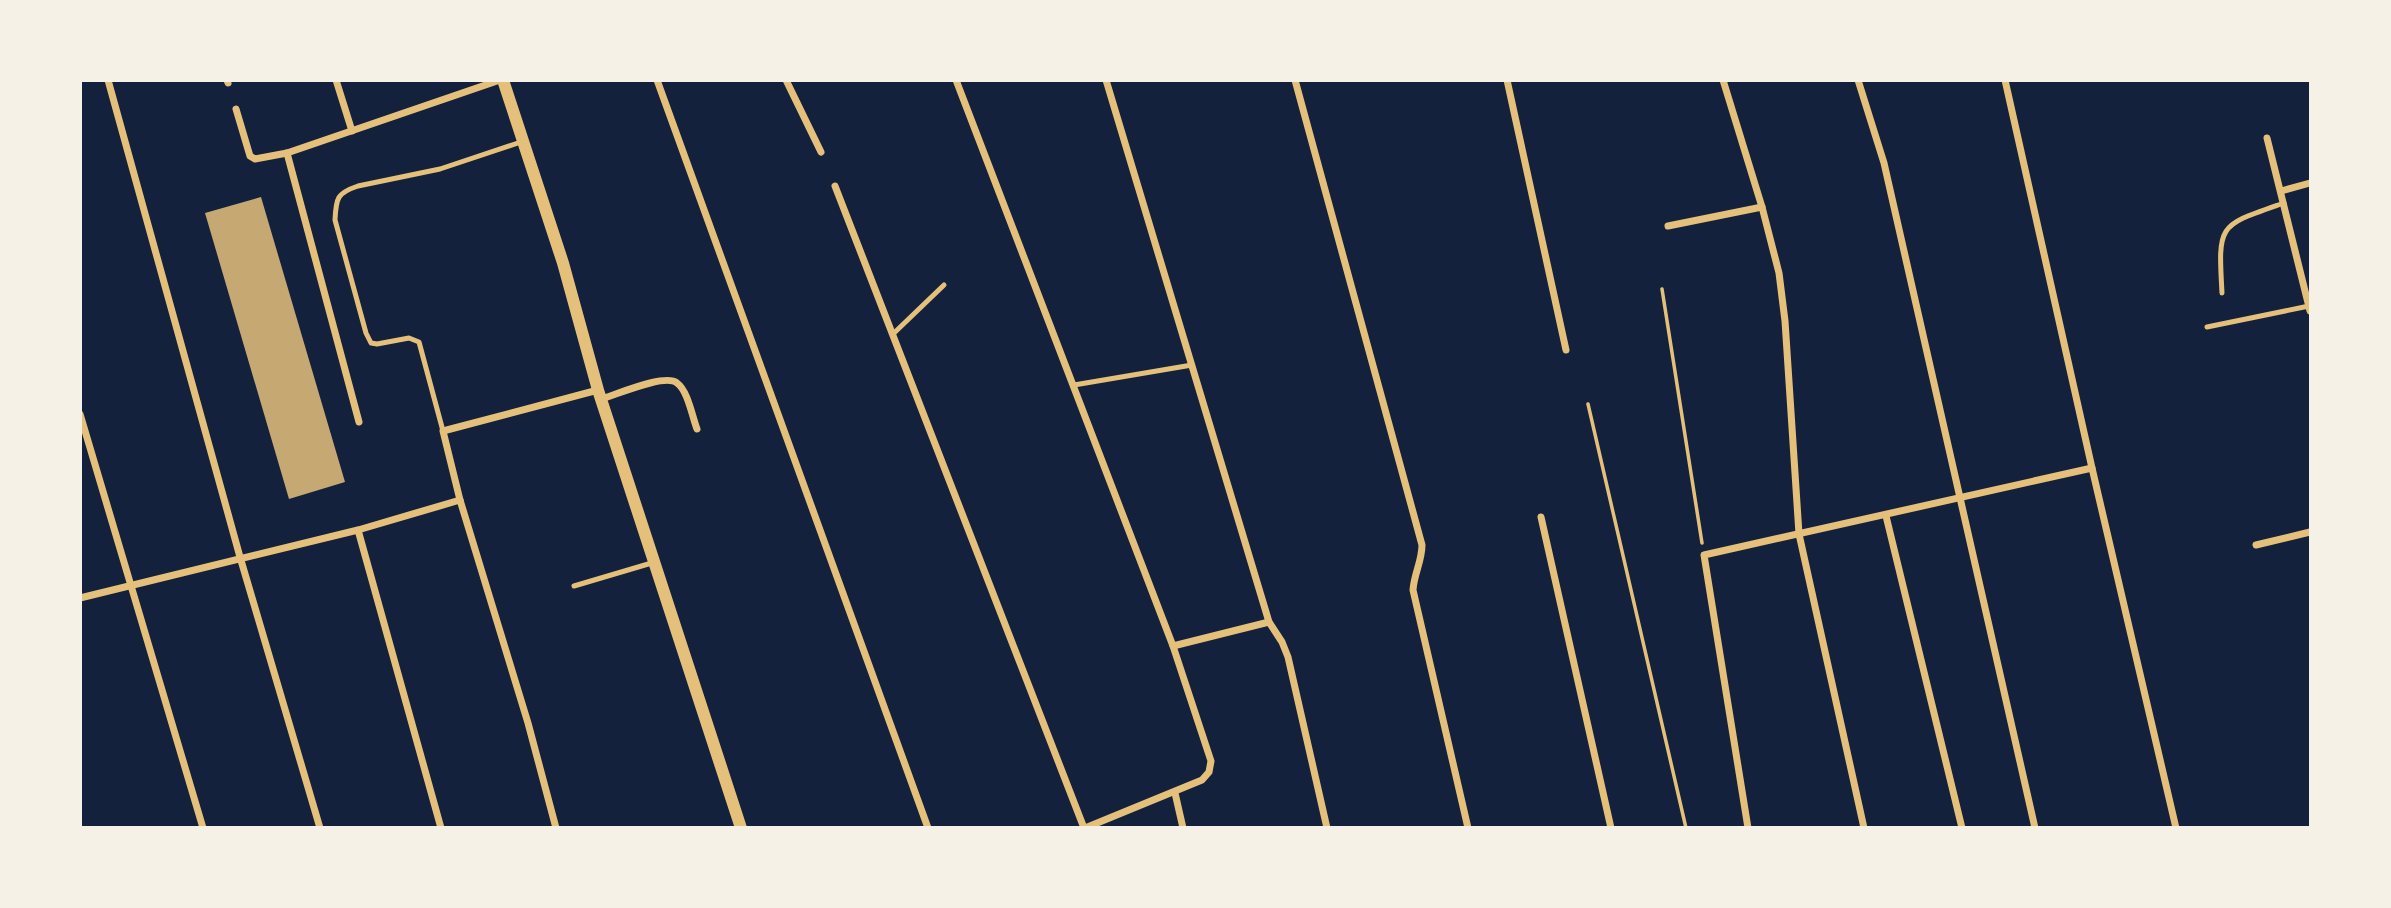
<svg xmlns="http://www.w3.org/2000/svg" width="2391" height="908" font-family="Barlow,sans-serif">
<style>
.building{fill:#c6a872}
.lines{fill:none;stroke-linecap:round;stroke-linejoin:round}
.path{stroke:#e5c07b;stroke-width:3.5}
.service{stroke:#e5c07b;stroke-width:5}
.minor{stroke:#e5c07b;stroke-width:7}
.tertiary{stroke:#e5c07b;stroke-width:12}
</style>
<rect width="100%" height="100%" fill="#14213d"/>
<!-- building -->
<polygon class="building" points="261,197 345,482 289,499 205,213"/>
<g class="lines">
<!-- path -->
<g class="path">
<polyline points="1662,289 1702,543"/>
<polyline points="1588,404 1686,828"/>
</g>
<!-- service -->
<g class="service">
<path d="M2222,293C2218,223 2218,226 2284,203"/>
<polyline points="2207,327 2309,306"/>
<polyline points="893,334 944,285"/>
<polyline points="1074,385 1192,365"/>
<path d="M443,431L419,342L409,338L377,344L371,343L366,333L335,220C336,198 337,193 358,186L440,169L521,142"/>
<polyline points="574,586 655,562"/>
</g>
<!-- minor -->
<g class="minor">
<polyline points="108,80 240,557 320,828"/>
<polyline points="227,80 228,83"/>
<polyline points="336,80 352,131"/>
<polyline points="657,80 928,828"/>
<polyline points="786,80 821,152"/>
<polyline points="956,80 1173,646 1211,761 1209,772 1202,780 1085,828"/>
<polyline points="1106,80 1269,622 1282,642 1288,657 1327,828"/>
<path d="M1295,80L1422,545C1422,561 1414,574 1413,590L1468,828"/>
<polyline points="1507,80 1566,350"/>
<polyline points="1723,80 1762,207 1779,273 1785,321 1799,534 1864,828"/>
<polyline points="1858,80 1884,163 2035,828"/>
<polyline points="2005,80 2092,468 2176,828"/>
<polyline points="236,109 250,156 255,159 287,153 500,80"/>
<polyline points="2267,138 2310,311"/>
<polyline points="287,153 359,422"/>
<polyline points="835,186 1084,828"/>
<polyline points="2281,191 2310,183"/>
<polyline points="1668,226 1762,207"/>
<path d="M601,399C616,395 665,373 677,383C688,391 692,416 697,429"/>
<polyline points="80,414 203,828"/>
<polyline points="1886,516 1962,828"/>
<polyline points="1541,517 1611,828"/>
<polyline points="358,530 441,828"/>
<polyline points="2256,545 2310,532"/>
<polyline points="80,598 358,530 460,500"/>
<polyline points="1173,646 1269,622"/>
<polyline points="1175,793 1183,828"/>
<polyline points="556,828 528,723 460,500 443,431 598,390"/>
<polyline points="1748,828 1704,555 2092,468"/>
</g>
<!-- tertiary -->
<polyline class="tertiary" points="503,80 563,263 598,390 741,828"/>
</g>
<!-- border -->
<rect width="2391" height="908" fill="none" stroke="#f6f1e7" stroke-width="164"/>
</svg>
